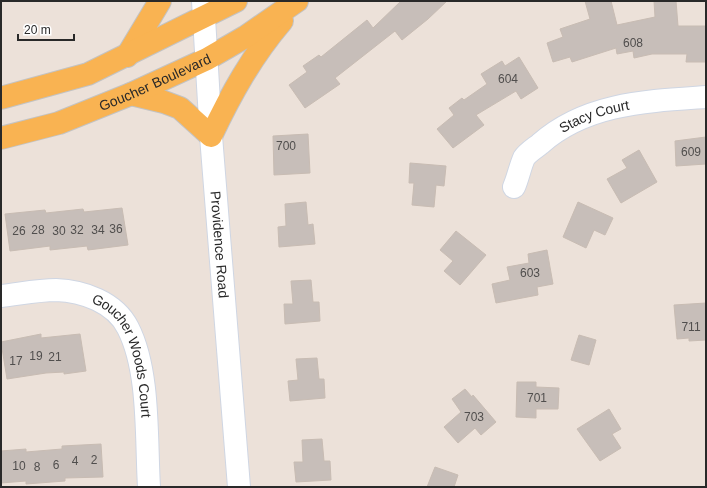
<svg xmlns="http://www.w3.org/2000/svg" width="707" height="488" font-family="Helvetica,sans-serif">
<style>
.building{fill:#c7beb9;stroke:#c8bcb3}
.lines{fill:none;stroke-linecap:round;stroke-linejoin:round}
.minor-casing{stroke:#cfd6e3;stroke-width:24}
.major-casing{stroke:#c3c3c3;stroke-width:24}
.minor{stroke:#fff;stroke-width:22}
.major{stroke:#f9b352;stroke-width:22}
.labels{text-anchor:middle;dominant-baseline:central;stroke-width:4;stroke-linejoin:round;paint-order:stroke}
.number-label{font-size:12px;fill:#504e4d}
.street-label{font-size:14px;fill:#292929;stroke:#fff}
</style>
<rect width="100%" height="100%" fill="#ece1d9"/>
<!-- building -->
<g class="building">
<polygon points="401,1 447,1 428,19 402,40 395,31 335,78 340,84 305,108 289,85 307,72 303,66 319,55 321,57 367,20 373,28"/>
<polygon points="585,1 611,1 617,25 655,17 654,1 676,1 678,26 706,26 706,62 686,62 687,54 652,54 634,58 633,51 617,54 616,48 572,62 570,57 553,62 547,43 563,37 560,29 590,19"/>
<polygon points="519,57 538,88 521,99 516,91 476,115 484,125 453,148 437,129 454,115 449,108 462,98 464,100 487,84 481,74 502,61 505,66"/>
<polygon points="308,134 310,173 274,175 273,136"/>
<polygon points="706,137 706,164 676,166 675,141"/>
<polygon points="639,150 657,182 621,203 607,179 627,168 622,160"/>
<polygon points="410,163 446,166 444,186 436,185 434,207 412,205 414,183 409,183"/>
<polygon points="306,202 308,225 313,224 315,244 279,247 278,227 286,226 285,204"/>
<polygon points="578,202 613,218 605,235 594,230 586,248 563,237"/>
<polygon points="122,208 128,245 88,250 87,246 50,250 50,246 10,251 5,214 45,210 46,213 83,209 84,212"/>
<polygon points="456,231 486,255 460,285 444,271 453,261 440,250"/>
<polygon points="547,250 553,284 537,287 538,295 496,303 492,284 510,280 507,267 529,263 528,254"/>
<polygon points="311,280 313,302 319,302 320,321 285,324 284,304 293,304 291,281"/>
<polygon points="706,303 706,340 689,341 689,338 677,339 674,305"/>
<polygon points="41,334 41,338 80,334 86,371 64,374 64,372 46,373 7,379 1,342"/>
<polygon points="579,335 596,340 589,365 571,360"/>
<polygon points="317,358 319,379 324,379 325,398 290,401 288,381 298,380 296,359"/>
<polygon points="517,382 536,382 536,387 559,388 558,409 536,409 536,418 516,417"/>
<polygon points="465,389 472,397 473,395 496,422 481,435 475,428 458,443 444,427 461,412 452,399"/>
<polygon points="609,409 621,429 612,434 621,448 600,461 577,429"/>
<polygon points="322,439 324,461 330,461 331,480 296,482 294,462 303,462 302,440"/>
<polygon points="101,444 103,477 65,478 65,481 26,484 26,481 1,483 1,451 26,449 26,452 62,449 62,446"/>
<polygon points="435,467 458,475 454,487 427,487"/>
</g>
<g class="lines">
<!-- minor casing -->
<g class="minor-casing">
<g id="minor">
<path id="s1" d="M203,1L211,136L239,487"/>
<path id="s2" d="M514,187C518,178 520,167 524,158C527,153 535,148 540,144C586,103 648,101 706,97"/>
<path id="s3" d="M1,296C19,294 38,290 56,290C83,291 115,302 128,328C150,371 146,439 149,487"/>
</g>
</g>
<!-- major casing -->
<g class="major-casing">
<g id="major">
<polyline points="127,56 160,1"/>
<path d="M131,94L164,102L180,108L211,136C231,94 252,56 282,21"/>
<polyline points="1,98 88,74 236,1"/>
<path id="s4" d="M1,138L59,123L131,94L207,59L245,37L297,1"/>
</g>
</g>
<!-- minor -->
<use href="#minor" class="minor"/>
<!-- major -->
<use href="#major" class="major"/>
</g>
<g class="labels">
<!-- number labels -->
<g class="number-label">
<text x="633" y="43">608</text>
<text x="508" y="79">604</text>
<text x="286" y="146">700</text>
<text x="691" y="152">609</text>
<text x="116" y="229">36</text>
<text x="38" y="230">28</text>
<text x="77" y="230">32</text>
<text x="98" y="230">34</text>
<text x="19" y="231">26</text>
<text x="59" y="231">30</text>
<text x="530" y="273">603</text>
<text x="691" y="327">711</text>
<text x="36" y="356">19</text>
<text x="55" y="357">21</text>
<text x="16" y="361">17</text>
<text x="537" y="398">701</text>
<text x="474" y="417">703</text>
<text x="94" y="460">2</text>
<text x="75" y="461">4</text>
<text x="56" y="465">6</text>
<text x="19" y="466">10</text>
<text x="37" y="467">8</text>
</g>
<!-- street labels -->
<g class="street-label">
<text stroke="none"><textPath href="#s4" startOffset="164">Goucher Boulevard</textPath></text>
<text stroke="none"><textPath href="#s2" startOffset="114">Stacy Court</textPath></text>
<text stroke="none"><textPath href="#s1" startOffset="244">Providence Road</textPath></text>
<text stroke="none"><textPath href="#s3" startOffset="163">Goucher Woods Court</textPath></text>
</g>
</g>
<!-- border -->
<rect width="707" height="488" fill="none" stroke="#292929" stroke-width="4"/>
<!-- scale -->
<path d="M18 34v6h56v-6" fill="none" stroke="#292929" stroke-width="2"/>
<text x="24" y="34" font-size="12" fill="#292929" stroke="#ffffff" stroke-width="3" paint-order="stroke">20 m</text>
</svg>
